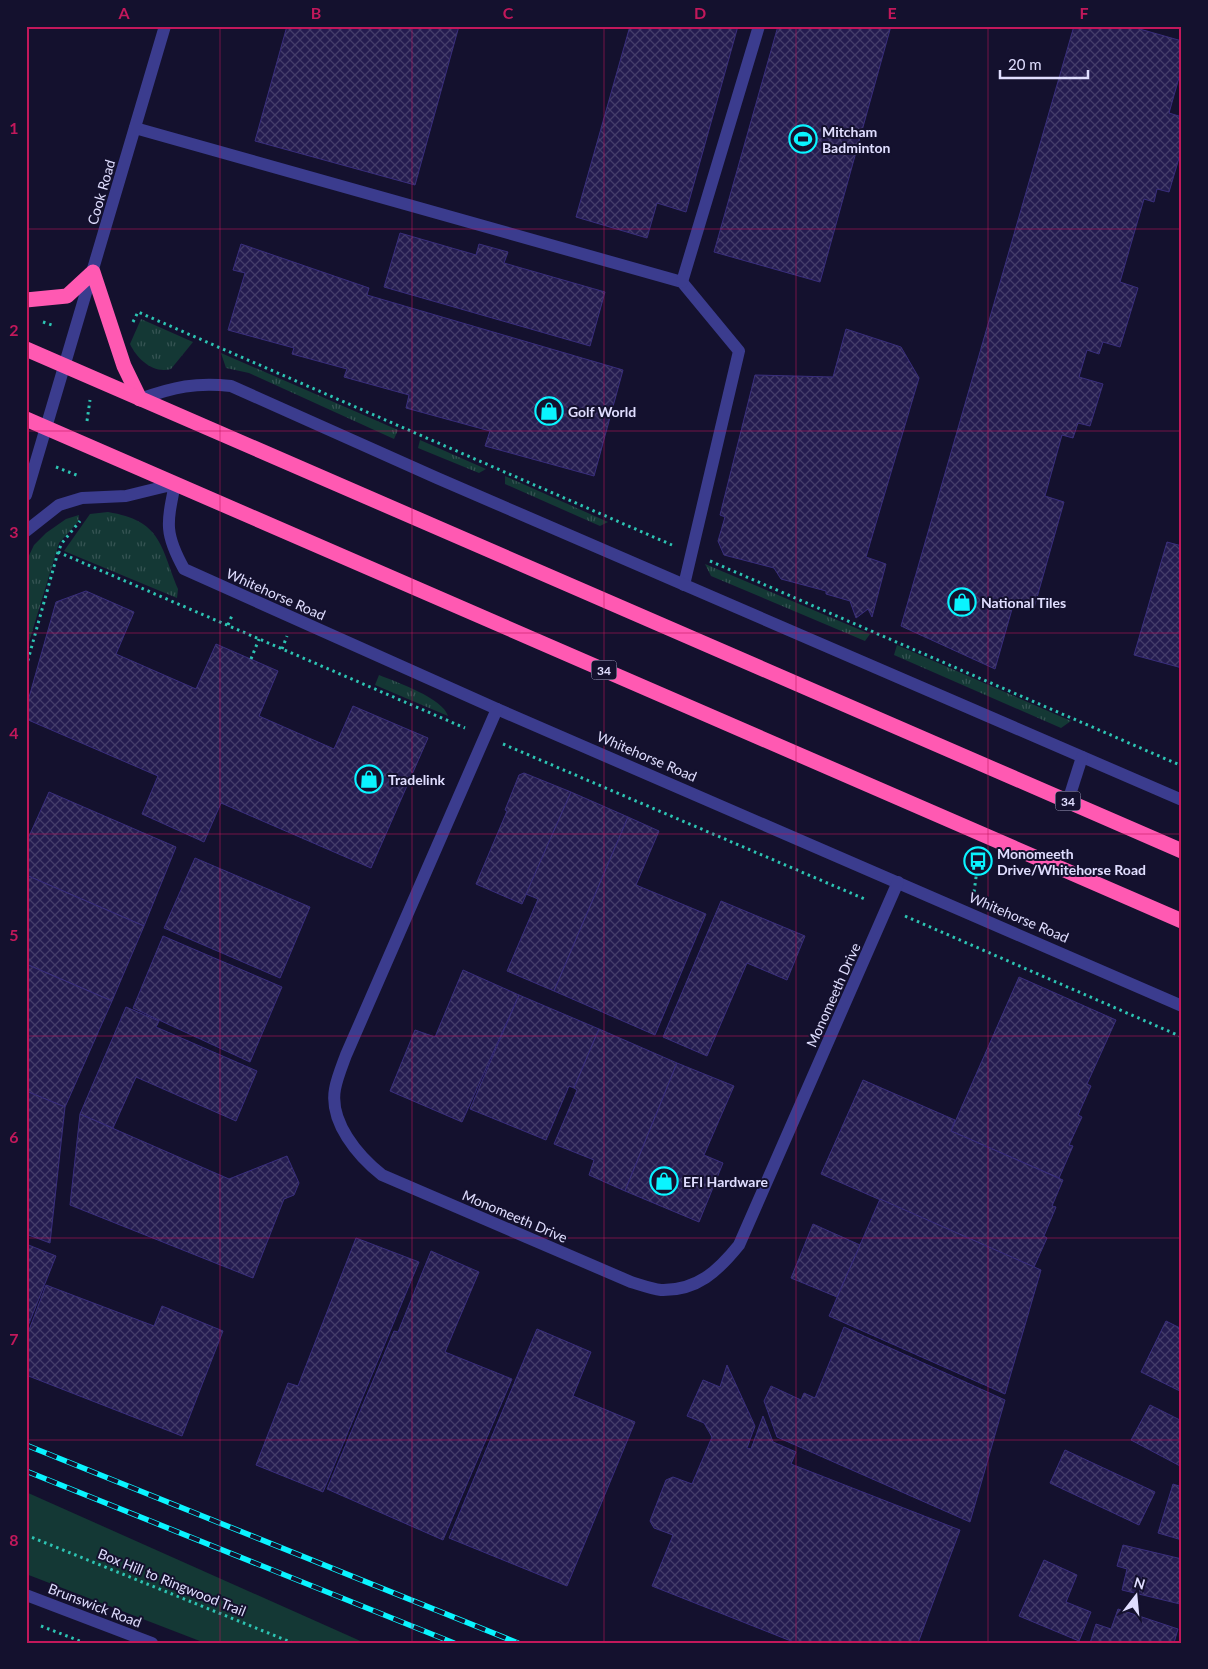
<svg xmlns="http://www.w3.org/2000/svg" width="1208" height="1669" font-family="Lato,sans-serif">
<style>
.grass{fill:url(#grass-tufts)}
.park{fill:#143835}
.building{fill:url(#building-cross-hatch);stroke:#392e7c}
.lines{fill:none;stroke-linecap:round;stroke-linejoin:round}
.path{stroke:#2dc4b3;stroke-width:3;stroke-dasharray:2.5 4;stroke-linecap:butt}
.minor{stroke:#3b3c8e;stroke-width:12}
.highway{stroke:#ff59b2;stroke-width:15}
.rail-casing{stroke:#0af4ff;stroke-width:5.5}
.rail{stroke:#14112e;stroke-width:4;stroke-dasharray:11;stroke-linecap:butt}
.grid{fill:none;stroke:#c2185b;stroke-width:1;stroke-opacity:0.55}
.labels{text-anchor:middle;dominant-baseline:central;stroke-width:4;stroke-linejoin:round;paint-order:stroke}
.shield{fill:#14112e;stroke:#a3a0c0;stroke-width:1}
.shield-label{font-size:12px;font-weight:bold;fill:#e0deff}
.poi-label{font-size:14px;font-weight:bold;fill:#e0deff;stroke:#14112e;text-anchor:start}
.street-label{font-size:14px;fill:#e0deff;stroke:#14112e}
.neatline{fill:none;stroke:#c2185b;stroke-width:2}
.grid-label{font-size:16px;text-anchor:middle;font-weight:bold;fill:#c2185b}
</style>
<defs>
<pattern id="grass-tufts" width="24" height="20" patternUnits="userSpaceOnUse" patternTransform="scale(1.25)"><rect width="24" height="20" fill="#143835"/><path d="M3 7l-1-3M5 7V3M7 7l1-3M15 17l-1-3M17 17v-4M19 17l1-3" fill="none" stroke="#365453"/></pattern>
<pattern id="building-cross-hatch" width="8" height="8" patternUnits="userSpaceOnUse" patternTransform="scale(1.25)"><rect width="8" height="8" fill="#241c50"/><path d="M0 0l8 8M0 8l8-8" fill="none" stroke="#443d6a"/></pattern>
</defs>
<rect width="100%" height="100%" fill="#14112e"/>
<!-- grass -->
<g class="grass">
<path d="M141,319L193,342L171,369C153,374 137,359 130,344Z"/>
<polygon points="221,353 398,430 394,439 249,373 226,368"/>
<polygon points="420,440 486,469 479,473 418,448"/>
<polygon points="505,476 608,522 600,526 505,484"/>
<path d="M108,512C161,521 160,544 178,589L177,598L64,551L90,514Z"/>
<polygon points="79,515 78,522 59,543 26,652 26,562 34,545 46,533 66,519"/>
<polygon points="705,564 870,634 865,641 711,576"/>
<polygon points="897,645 1071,721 1061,728 894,655"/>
<path d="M379,675C396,682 443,698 448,716L375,685Z"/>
</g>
<!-- park -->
<polygon class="park" points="26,1492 365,1643 205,1643 26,1574"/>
<!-- building -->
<g class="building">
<polygon points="287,26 459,26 415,185 255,141"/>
<polygon points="630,26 738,26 686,212 657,203 647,238 576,217"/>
<polygon points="778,26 891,26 820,282 714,252"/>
<polygon points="1074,26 1129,26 1182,41 1182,67 1169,113 1182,117 1182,148 1169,192 1157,189 1154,202 1144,199 1120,282 1138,288 1120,347 1103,342 1099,354 1087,350 1079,377 1103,384 1090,426 1078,423 1073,438 1062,435 1045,496 1064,502 1034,608 1014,602 995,669 901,626"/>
<polygon points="400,233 476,255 479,244 508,252 504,263 605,292 590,346 384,287"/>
<polygon points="241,244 369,288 367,295 623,370 594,476 485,446 490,431 406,408 409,395 344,377 347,369 292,354 294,348 228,330 245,273 233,270"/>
<polygon points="846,329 901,347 919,378 866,557 886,564 872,617 868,609 856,618 850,601 826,594 826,591 781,579 774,568 724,555 718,541 725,517 720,515 755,375 833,377"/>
<polygon points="1167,542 1182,546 1182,668 1134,655"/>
<polygon points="86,591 134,612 116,654 196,689 216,644 278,671 259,716 334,749 353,706 428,738 371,868 221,803 204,842 142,814 158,776 26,719 26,708 56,602"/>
<polygon points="524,773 571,792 522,904 476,884 507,811 505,810 519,775"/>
<polygon points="49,792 176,847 144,926 26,875 26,843"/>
<polygon points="571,792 628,817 554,991 507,971 538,899 526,894"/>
<polygon points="628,817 659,831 636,885 706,914 655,1035 554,991"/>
<polygon points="195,858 310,907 280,978 164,928"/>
<polygon points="26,875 144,926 112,1001 26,964"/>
<polygon points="721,901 805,936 787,980 747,963 707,1056 663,1037"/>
<polygon points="163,936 282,987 250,1062 133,1008"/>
<polygon points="26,964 112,1001 65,1107 26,1091"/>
<polygon points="463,970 519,995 462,1122 390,1091 415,1030 435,1037"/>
<polygon points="1019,977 1116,1020 1087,1084 1091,1086 1078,1115 1082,1117 1069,1145 1073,1146 1059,1178 951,1131"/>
<polygon points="519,995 599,1029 574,1088 569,1086 546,1140 470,1109"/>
<polygon points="126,1007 159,1021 156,1027 257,1071 236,1121 136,1077 113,1128 80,1114"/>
<polygon points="599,1029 677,1063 625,1191 589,1175 594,1160 554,1144 577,1090 574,1088"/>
<polygon points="677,1063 734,1086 704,1155 723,1163 699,1222 625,1191"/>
<polygon points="863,1080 955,1120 951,1131 1063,1180 1052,1206 1056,1207 1044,1236 1047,1238 1034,1267 821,1174"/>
<polygon points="26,1091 65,1107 50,1243 26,1234"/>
<polygon points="80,1114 229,1179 287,1156 299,1183 294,1195 284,1199 253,1278 70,1205"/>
<polygon points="880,1199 1041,1270 1005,1394 829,1316"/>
<polygon points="813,1224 860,1245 837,1297 791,1278"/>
<polygon points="356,1238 419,1262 323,1492 256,1465 288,1383 298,1386"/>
<polygon points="26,1244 56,1256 26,1331"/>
<polygon points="431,1251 479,1272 445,1352 512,1379 443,1540 327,1489 394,1331 398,1332"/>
<polygon points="46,1285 154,1326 162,1306 223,1331 182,1436 26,1375 26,1338"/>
<polygon points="1166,1321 1182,1329 1182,1392 1141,1372"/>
<polygon points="844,1327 1005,1400 970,1522 777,1437 764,1401 771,1386 801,1400 804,1393 815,1398"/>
<polygon points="537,1329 591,1352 573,1396 635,1422 567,1586 449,1538"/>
<polygon points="727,1365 755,1426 747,1448 751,1449 763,1416 773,1442 796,1452 791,1464 960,1530 918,1643 796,1643 652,1586 673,1535 654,1528 650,1521 666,1480 673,1477 692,1484 712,1437 704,1423 687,1416 703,1380 720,1387"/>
<polygon points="1150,1405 1182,1421 1182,1467 1131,1440"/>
<polygon points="1065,1450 1155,1492 1139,1525 1050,1483"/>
<polygon points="1173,1484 1182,1487 1182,1540 1158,1533"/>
<polygon points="1123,1545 1182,1559 1180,1604 1122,1590 1127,1569 1117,1566"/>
<polygon points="1044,1560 1077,1575 1066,1602 1091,1612 1079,1641 1019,1616"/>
<polygon points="1118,1609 1178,1629 1174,1643 1090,1643 1096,1624 1111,1629"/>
</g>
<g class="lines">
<!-- path -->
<g class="path">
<polyline points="43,322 55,326"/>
<polyline points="133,322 138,312 672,545"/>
<polyline points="87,421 90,400"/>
<polyline points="56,467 79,476"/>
<polyline points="58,552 465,728"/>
<polyline points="710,561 1182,766"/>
<polyline points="228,625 233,613"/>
<polyline points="282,649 287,636"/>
<polyline points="251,659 259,639"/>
<polyline points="26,667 58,552 62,543 80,521"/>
<polyline points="503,744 867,900"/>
<polyline points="974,892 978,863"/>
<polyline points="905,916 1182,1037"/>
<polyline points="26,1535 293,1643"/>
<polyline points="41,1626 85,1643"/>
</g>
<!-- minor -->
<g class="minor">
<polyline points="135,128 682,282 739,351 684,585"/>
<polyline points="682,282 759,26"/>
<path d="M140,399C174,387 196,382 231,386L437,478L1182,800"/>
<polyline points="26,495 165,26"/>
<path d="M26,531L59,505L82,498L126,496L175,484C167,523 164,533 184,569L497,709L1182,1006"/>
<path d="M497,709L346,1055C342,1066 337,1078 335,1089C329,1122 358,1156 382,1175L631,1282C641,1285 652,1289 661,1290C697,1291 718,1271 739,1245L898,882"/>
<polyline points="1068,801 1082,757"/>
<polyline points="26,1595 152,1643"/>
</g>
<!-- highway -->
<g class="highway">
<polyline points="26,300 67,296 93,272 124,366 140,399"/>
<polyline points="26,349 1182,851"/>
<polyline points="26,419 1182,921"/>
</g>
<!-- rail casing -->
<g class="rail-casing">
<g id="rail">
<polyline points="26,1445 518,1643"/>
<polyline points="26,1471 454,1643"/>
</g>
</g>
<!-- rail -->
<use href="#rail" class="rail"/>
</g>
<!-- grid -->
<path class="grid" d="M220,26V1643M412,26V1643M604,26V1643M796,26V1643M988,26V1643M26,229H1182M26,431H1182M26,633H1182M26,834H1182M26,1036H1182M26,1238H1182M26,1440H1182"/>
<!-- icons -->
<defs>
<g id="stadium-ring" transform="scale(1.4375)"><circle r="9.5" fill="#14112e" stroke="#0af4ff" stroke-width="1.5"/><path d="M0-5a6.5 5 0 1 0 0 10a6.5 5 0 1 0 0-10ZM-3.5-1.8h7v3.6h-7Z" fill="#0af4ff"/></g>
<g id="shop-ring" transform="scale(1.4375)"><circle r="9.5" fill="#14112e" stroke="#0af4ff" stroke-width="1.5"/><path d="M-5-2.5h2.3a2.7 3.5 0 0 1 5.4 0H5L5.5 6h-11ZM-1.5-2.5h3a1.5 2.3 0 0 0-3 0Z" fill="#0af4ff"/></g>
<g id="bus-ring" transform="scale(1.4375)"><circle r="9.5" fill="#14112e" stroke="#0af4ff" stroke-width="1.5"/><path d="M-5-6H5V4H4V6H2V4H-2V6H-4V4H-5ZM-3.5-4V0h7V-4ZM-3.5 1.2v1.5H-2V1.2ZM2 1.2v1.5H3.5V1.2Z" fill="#0af4ff"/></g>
</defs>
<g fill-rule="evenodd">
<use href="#stadium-ring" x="803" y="139"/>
<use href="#shop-ring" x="549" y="411"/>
<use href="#shop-ring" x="962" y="602"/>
<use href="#shop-ring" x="369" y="779"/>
<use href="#bus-ring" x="978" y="861"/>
<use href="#shop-ring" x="664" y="1181"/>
</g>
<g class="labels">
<!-- shield labels -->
<g class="shield">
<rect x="591.5" y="660.5" width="25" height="19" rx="4"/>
<rect x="1055.5" y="791.5" width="25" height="19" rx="4"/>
</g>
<g class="shield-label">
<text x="604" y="670">34</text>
<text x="1068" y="801">34</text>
</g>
<!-- poi labels -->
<g class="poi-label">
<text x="822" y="131">Mitcham<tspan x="822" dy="16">Badminton</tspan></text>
<text x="568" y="411">Golf World</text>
<text x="981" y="602">National Tiles</text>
<text x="388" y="779">Tradelink</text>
<text x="997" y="853">Monomeeth<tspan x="997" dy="16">Drive/Whitehorse Road</tspan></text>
<text x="683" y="1181">EFI Hardware</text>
</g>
<!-- street labels -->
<g class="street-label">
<text transform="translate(101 192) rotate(-74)">Cook Road</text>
<text transform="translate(276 594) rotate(24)">Whitehorse Road</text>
<text transform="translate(647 756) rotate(23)">Whitehorse Road</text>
<text transform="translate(1019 917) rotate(23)">Whitehorse Road</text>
<text transform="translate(833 995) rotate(-66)">Monomeeth Drive</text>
<text transform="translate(515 1216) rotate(23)">Monomeeth Drive</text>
<text transform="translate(172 1582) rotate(22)">Box Hill to Ringwood Trail</text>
<text transform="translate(95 1605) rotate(21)">Brunswick Road</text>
</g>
</g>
<!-- border -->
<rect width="1208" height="1669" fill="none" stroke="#14112e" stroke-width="55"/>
<!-- north arrow -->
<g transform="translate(1136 1596) rotate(16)" stroke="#14112e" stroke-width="4" paint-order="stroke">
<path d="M0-4L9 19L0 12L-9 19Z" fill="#e0deff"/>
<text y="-8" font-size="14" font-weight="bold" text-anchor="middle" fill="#e0deff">N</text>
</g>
<!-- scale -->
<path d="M1000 70v8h88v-8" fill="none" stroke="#e0deff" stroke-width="2.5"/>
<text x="1008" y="70" font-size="15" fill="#e0deff" stroke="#14112e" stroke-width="4" paint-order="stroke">20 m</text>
<rect x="28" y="28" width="1152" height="1614" class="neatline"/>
<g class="grid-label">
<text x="124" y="19">A</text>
<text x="316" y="19">B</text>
<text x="508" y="19">C</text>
<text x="700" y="19">D</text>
<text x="892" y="19">E</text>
<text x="1084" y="19">F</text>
<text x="14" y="134">1</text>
<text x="14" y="336">2</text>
<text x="14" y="538">3</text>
<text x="14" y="739">4</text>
<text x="14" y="941">5</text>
<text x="14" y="1143">6</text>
<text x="14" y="1345">7</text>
<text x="14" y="1546">8</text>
</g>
</svg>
